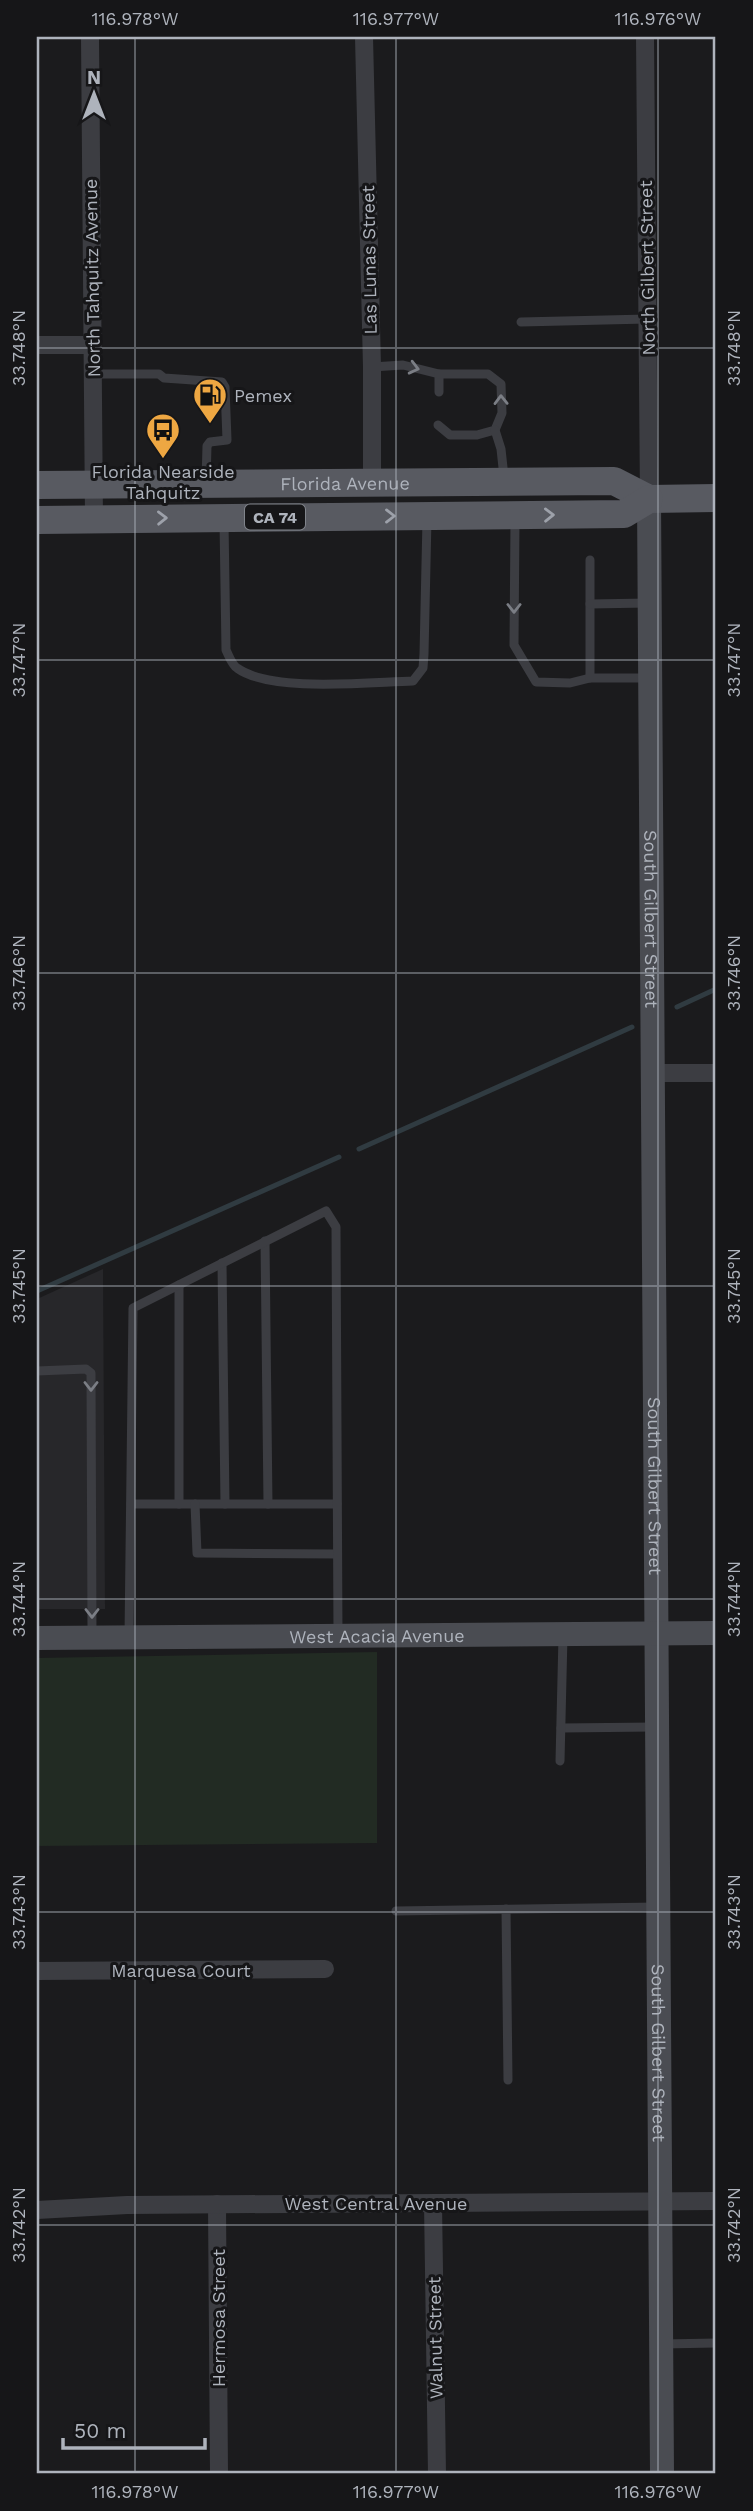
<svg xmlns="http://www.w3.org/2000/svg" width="753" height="2511" font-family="'Work Sans',sans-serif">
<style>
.built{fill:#27272a}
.green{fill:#222b23}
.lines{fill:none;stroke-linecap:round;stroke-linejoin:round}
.stream{stroke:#303b41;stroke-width:5}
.lane{stroke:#3c3d42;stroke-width:9}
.street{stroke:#3c3d42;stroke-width:18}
.secondary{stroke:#4a4c52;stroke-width:24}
.primary{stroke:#585a61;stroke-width:28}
.oneway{stroke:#7b7e85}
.oneway2{stroke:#9da1aa}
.ticks{fill:none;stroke:#aeb3bc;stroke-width:2;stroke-opacity:0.45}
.labels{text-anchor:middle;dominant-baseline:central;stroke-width:6;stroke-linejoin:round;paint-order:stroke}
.shield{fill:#161618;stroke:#80848b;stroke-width:2}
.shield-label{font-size:16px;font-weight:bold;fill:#aeb3bc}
.street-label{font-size:18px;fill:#aeb3bc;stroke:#161618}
.poi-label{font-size:18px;fill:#aeb3bc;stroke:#161618;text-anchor:start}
.neatline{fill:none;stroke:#aeb3bc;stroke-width:2.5}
.ticks-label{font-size:18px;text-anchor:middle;fill:#aeb3bc}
</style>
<rect width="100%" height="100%" fill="#1b1b1d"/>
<!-- built -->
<polygon class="built" points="103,1269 105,1609 37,1609 37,1299"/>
<!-- green -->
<polygon class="green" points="377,1652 377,1843 37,1846 37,1658"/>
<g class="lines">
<!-- stream -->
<g class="stream">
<polyline points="677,1007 716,989"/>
<polyline points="359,1149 632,1027"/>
<polyline points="37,1291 339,1157"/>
</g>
<!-- lane -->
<g class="lane">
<polyline points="521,322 647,319"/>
<polyline points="372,367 403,365 439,374 439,392"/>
<polyline points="93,374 159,374 164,378 222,382 225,387 227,440 210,442 207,446 206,481"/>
<polyline points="438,425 450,435 477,435 495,430 502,413 501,384 488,374 439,374"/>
<polyline points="495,430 501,449 504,477"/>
<polyline points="515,520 514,645 536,682 570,683 590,678"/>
<path d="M224,522L226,650C229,656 232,665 237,668C271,693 370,682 413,681L423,668L424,654L427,519"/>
<polyline points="590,560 590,678 648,678"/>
<polyline points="590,604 648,603"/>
<polyline points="265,1241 268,1504"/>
<polyline points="222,1263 225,1504"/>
<polyline points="179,1285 179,1504"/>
<polyline points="37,1371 86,1369 91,1373 92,1634"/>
<polyline points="131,1504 337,1504"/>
<polyline points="195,1504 197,1553 337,1554"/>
<polyline points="129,1635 133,1308 326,1211 336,1227 338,1634"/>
<polyline points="561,1728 654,1727"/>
<polyline points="560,1761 563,1636"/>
<polyline points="506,1909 508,2080"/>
<polyline points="396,1911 656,1907"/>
<polyline points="662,2344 716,2343"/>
</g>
<!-- street -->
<g class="street">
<polyline points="90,37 94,519"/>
<polyline points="364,37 372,367 372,483"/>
<polyline points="645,37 649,499"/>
<polyline points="37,345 92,345"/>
<polyline points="653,1073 716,1073"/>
<polyline points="37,1971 325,1969"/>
<polyline points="433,2203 437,2474"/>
<polyline points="217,2204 219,2474"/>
<polyline points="37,2210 127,2205 716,2201"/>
</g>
<!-- secondary -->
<g class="secondary">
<path id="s1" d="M649,499L662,2474"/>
<path id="s2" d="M37,1638L716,1633"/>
</g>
<!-- primary -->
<g class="primary">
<path id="s3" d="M37,485L614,481L649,499L716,498"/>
<polyline points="37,520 624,514 649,499"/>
</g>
</g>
<!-- one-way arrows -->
<defs><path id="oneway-chevron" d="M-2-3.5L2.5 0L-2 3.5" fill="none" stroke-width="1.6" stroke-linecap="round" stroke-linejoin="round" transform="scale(1.75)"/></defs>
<g class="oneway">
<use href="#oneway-chevron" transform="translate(414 368) rotate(14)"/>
<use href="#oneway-chevron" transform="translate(501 400) rotate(-91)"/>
<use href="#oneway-chevron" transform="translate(514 608) rotate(90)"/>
<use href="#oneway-chevron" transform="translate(91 1386) rotate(90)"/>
<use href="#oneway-chevron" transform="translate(92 1613) rotate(90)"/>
</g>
<g class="oneway2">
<use href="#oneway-chevron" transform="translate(549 515) rotate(-1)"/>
<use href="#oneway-chevron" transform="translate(390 516)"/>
<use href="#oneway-chevron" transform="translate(162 518) rotate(-1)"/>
</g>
<!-- ticks -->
<path class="ticks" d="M135,37V2474M396,37V2474M658,37V2474M37,348H716M37,660H716M37,973H716M37,1286H716M37,1599H716M37,1912H716M37,2225H716"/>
<!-- icons -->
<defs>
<g id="fuel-pin" transform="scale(1.75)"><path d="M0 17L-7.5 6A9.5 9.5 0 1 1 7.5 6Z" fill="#eea742" stroke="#161618"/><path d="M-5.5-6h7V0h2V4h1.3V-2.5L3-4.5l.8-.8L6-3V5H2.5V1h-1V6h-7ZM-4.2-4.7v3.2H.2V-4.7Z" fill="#111"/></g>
<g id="bus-pin" transform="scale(1.75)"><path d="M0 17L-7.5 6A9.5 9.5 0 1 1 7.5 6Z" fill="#eea742" stroke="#161618"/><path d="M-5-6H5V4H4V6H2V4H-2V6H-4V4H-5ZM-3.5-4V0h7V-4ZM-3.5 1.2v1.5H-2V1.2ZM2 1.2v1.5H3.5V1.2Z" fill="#111"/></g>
</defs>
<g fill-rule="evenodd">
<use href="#fuel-pin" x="210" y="395"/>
<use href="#bus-pin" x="163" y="430"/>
</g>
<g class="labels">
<!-- shield labels -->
<rect class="shield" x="245" y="504.5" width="60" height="25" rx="5"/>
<g class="shield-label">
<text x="275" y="517">CA 74</text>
</g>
<!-- street labels -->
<g class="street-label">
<text transform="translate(369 260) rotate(-91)">Las Lunas Street</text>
<text transform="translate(647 268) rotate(-91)">North Gilbert Street</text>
<text transform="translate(92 278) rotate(-91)">North Tahquitz Avenue</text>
<text stroke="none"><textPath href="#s3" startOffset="308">Florida Avenue</textPath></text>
<text stroke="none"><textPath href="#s1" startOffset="420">South Gilbert Street</textPath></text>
<text stroke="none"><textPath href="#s1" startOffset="987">South Gilbert Street</textPath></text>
<text stroke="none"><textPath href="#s2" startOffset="340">West Acacia Avenue</textPath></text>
<text x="181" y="1970">Marquesa Court</text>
<text stroke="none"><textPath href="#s1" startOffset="1554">South Gilbert Street</textPath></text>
<text x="376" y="2203">West Central Avenue</text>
<text transform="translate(218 2318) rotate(-90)">Hermosa Street</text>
<text transform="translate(435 2338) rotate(-91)">Walnut Street</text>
</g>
<!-- poi labels -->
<g class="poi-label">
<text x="234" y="395">Pemex</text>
<text x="163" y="471" text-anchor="middle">Florida Nearside<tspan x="163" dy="21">Tahquitz</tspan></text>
</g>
</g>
<!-- border -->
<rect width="753" height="2511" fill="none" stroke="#161618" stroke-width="77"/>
<!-- north arrow -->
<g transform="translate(94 94)" stroke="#161618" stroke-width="5" paint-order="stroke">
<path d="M0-5L12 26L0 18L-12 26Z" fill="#aeb3bc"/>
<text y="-10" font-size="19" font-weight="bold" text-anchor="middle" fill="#aeb3bc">N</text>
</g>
<!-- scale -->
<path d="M63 2438v10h142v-10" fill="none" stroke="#aeb3bc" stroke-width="3.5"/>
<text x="74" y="2438" font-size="21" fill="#aeb3bc" stroke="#161618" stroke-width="5" paint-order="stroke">50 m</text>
<rect x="38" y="38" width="676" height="2434" class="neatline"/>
<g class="ticks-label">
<text x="135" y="25">116.978°W</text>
<text x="396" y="25">116.977°W</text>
<text x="658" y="25">116.976°W</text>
<text transform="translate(19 348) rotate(-90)" y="6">33.748°N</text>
<text transform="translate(734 348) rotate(-90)" y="6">33.748°N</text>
<text transform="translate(19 660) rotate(-90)" y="6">33.747°N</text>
<text transform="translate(734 660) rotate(-90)" y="6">33.747°N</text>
<text transform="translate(19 973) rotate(-90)" y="6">33.746°N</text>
<text transform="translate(734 973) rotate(-90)" y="6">33.746°N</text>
<text transform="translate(19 1286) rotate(-90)" y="6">33.745°N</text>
<text transform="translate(734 1286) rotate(-90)" y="6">33.745°N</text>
<text transform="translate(19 1599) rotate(-90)" y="6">33.744°N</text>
<text transform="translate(734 1599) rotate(-90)" y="6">33.744°N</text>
<text transform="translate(19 1912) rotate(-90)" y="6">33.743°N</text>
<text transform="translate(734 1912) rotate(-90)" y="6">33.743°N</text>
<text transform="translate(19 2225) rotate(-90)" y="6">33.742°N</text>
<text transform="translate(734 2225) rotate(-90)" y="6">33.742°N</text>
<text x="135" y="2498">116.978°W</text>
<text x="396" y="2498">116.977°W</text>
<text x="658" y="2498">116.976°W</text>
</g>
</svg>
